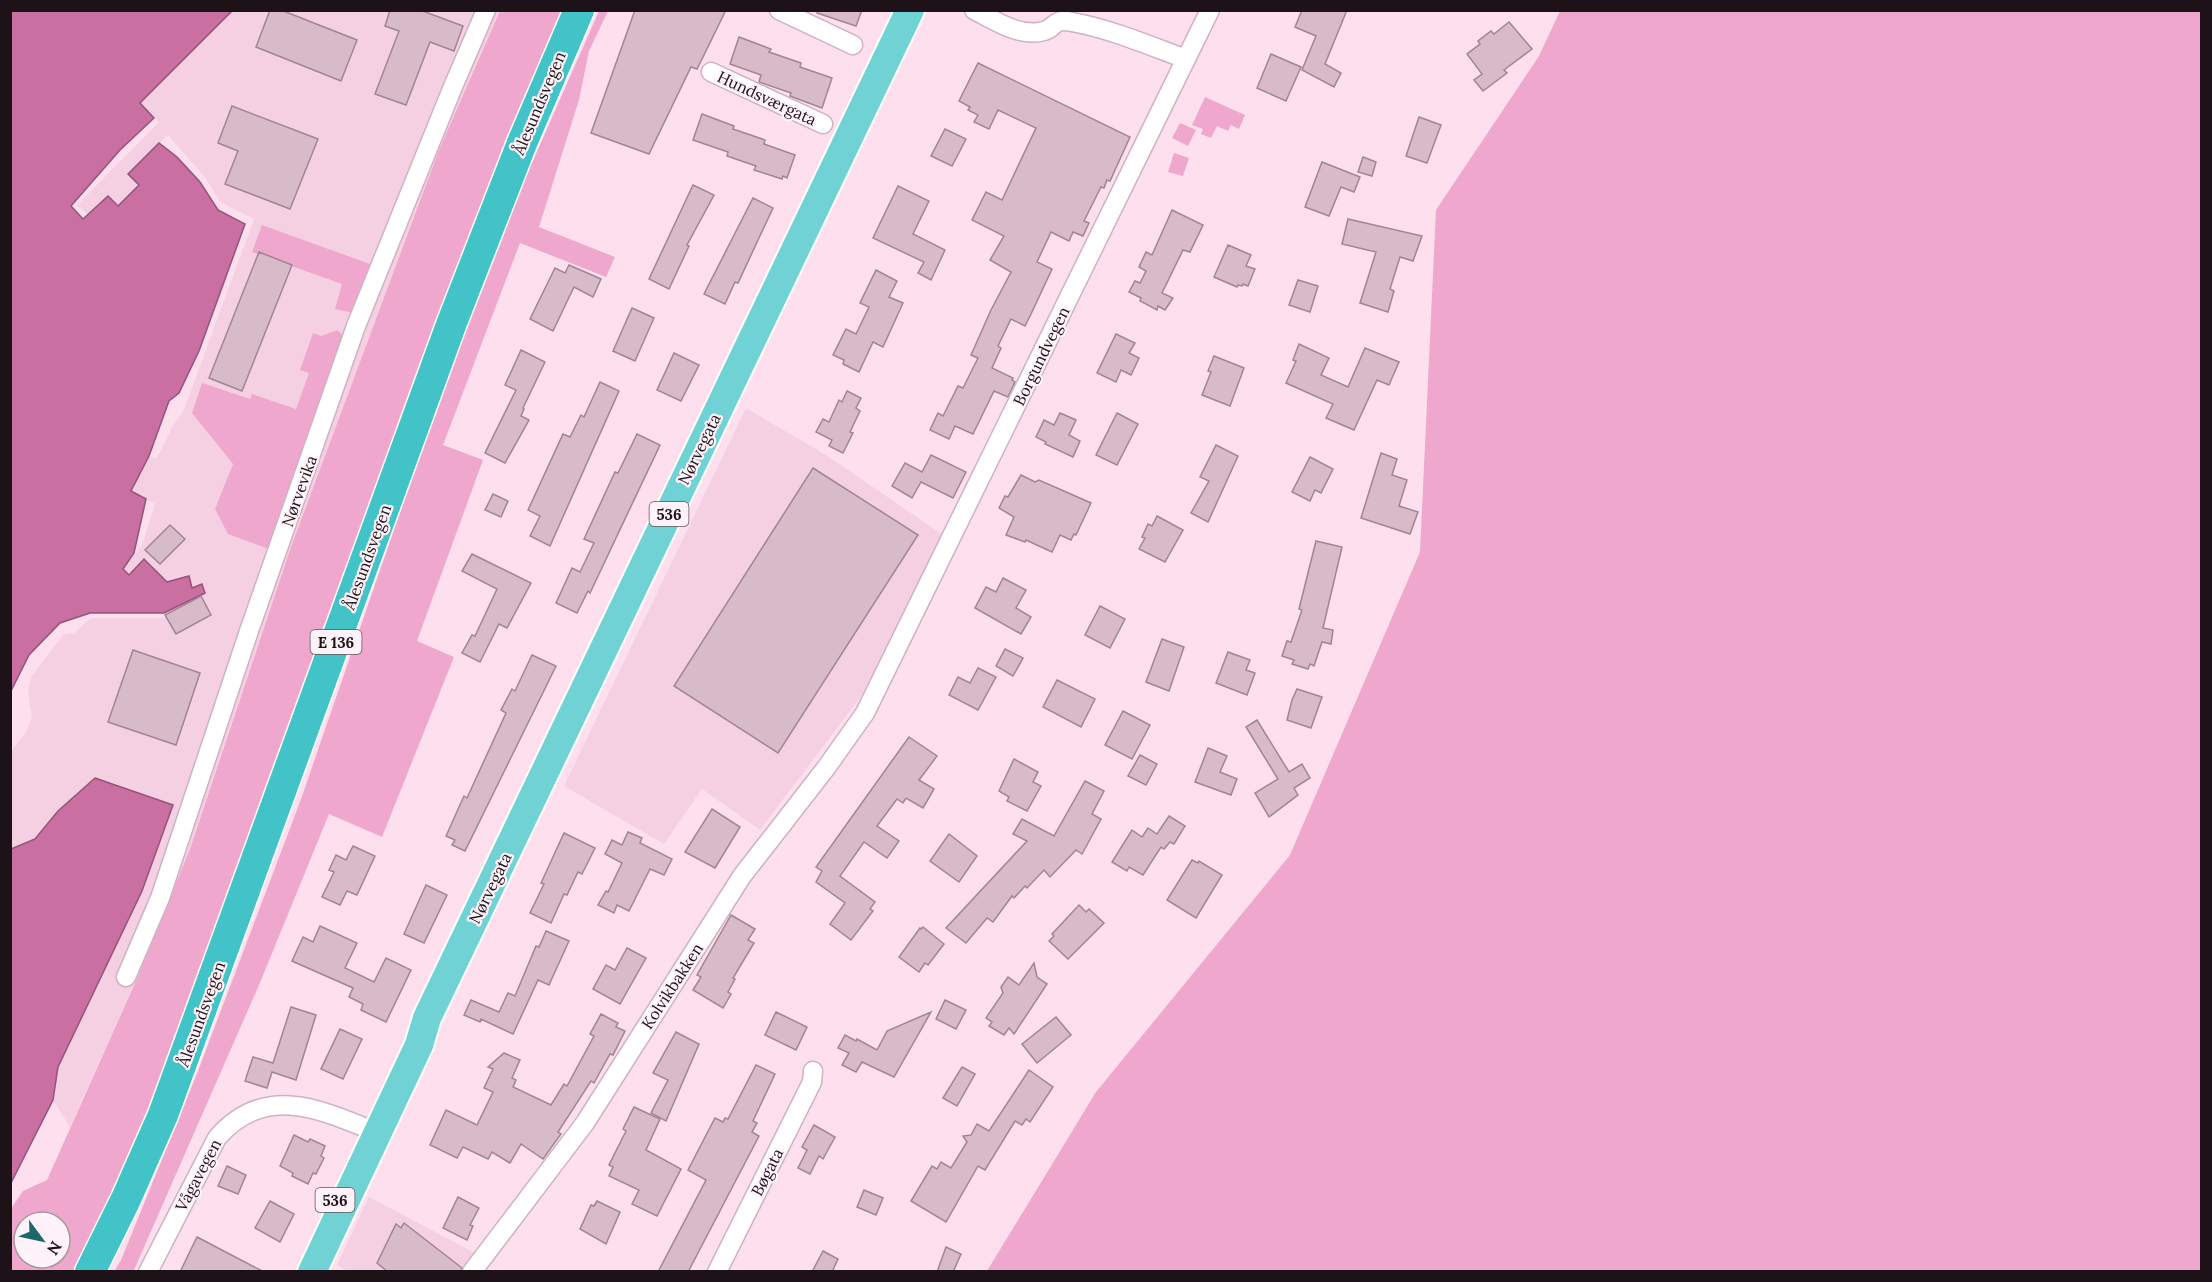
<svg xmlns="http://www.w3.org/2000/svg" width="2212" height="1282" font-family="Lora,serif">
<style>
.built{fill:#f5d0e3}
.green{fill:#f0a7ce;fill-rule:evenodd}
.water{fill:#c96fa1;stroke:#955378;stroke-width:1.5}
.building{fill:#d8bbc9;stroke:#a08593;stroke-width:1.5}
.lines{fill:none;stroke-linecap:round;stroke-linejoin:round}
.minor-casing{stroke:#cfb2c1;stroke-width:21}
.primary-casing{stroke:#fff;stroke-width:32}
.trunk-casing{stroke:#fff;stroke-width:33}
.minor{stroke:#fff;stroke-width:18}
.primary{stroke:#71d2d6;stroke-width:28}
.trunk{stroke:#42c3c8;stroke-width:30}
.labels{text-anchor:middle;dominant-baseline:central;stroke-width:4.5;stroke-linejoin:round;paint-order:stroke}
.shield{fill:#fff2f8;stroke:#60555a;stroke-width:1.5}
.shield-label{font-size:15px;font-weight:bold;fill:#1c1217}
.street-label{font-size:16px;fill:#1c1217;stroke:#fff2f8}
</style>
<rect width="100%" height="100%" fill="#fedfee"/>
<!-- built -->
<g class="built">
<polygon points="232,11 500,11 439,150 291,547 190,849 136,981 70,1127 53,1100 58,1067 142,891 173,805 111,782 95,778 58,811 35,839 11,849 11,751 25,734 32,718 28,693 31,677 63,635 74,633 91,618 165,618 164,613 205,593 167,582 144,559 129,575 123,569 142,545 155,504 131,491 149,456 157,458 173,425 183,412 254,219 220,202 205,177 168,135 128,174 139,185 118,206 108,196 88,215 77,205 159,122 139,104"/>
<polygon points="746,408 826,455 943,535 861,696 760,830 702,789 664,844 564,786"/>
<polygon points="369,1197 475,1253 461,1271 347,1271 337,1265"/>
</g>
<!-- green -->
<g class="green">
<path d="M500,11H561L508,134L420,368L154,1109L114,1197L74,1271H11L10,1210L23,1191L47,1180L136,981L190,849L291,547L439,150ZM24,1222H60V1258H24Z"/>
<polygon points="599,11 608,11 589,51 579,100 539,227 615,257 606,277 520,243 443,445 483,460 417,641 454,657 382,837 329,814 259,985 134,1270 114,1272 121,1260 198,1071 300,802 426,437 498,240"/>
<polygon points="1560,11 2201,11 2201,1271 987,1271 1096,1092 1290,855 1420,552 1436,210 1539,56"/>
<polygon points="1205,97 1245,115 1239,129 1231,125 1228,131 1217,126 1211,138 1201,134 1203,129 1192,125"/>
<polygon points="1180,123 1196,130 1188,146 1172,138"/>
<polygon points="1174,153 1189,158 1183,176 1168,172"/>
<polygon points="262,225 370,264 353,313 335,309 342,284 252,252"/>
<polygon points="337,330 345,337 269,549 228,534 215,509 233,464 192,413 202,383 250,399 252,394 296,409 309,373 300,370 313,333 321,336"/>
</g>
<!-- water -->
<g class="water">
<polygon points="11,10 232,11 140,103 154,118 120,150 71,206 83,219 108,196 118,206 139,185 128,174 159,143 177,157 200,182 218,210 245,224 199,351 179,393 169,401 149,456 131,491 146,499 134,553 123,569 129,575 144,559 167,582 189,576 192,588 202,584 205,593 164,613 90,613 60,623 29,655 11,691"/>
<polygon points="95,778 173,805 142,891 58,1067 53,1100 11,1183 11,849 35,839 58,811"/>
</g>
<!-- building -->
<g class="building">
<polygon points="270,10 281,10 357,40 341,81 256,47"/>
<polygon points="390,10 420,10 463,26 454,51 430,42 406,105 375,94 399,31 385,26"/>
<polygon points="635,10 726,10 697,69 691,67 649,154 591,133"/>
<polygon points="818,10 862,10 856,26 817,13"/>
<polygon points="1302,10 1347,10 1325,64 1341,73 1334,87 1302,70 1316,36 1295,27"/>
<polygon points="1509,22 1532,49 1504,70 1507,73 1483,91 1474,80 1482,74 1467,54 1480,44 1478,41 1491,31 1494,34"/>
<polygon points="739,37 771,49 769,52 801,63 800,67 832,78 822,108 790,96 791,93 759,82 761,75 730,64"/>
<polygon points="1271,54 1301,67 1286,101 1257,88"/>
<polygon points="978,63 1130,137 1110,181 1107,180 1104,188 1101,187 1084,221 1089,223 1083,236 1073,232 1069,241 1051,232 1037,262 1052,269 1031,314 1025,326 1011,319 998,346 1001,348 992,368 1013,378 1012,380 1015,382 1008,397 994,391 973,434 955,426 949,439 930,430 938,413 943,416 958,386 963,388 978,358 971,355 991,310 1011,272 990,260 1004,236 972,220 986,192 1002,200 1036,128 998,110 989,129 974,122 978,115 968,110 970,107 959,101"/>
<polygon points="232,106 318,139 290,209 225,184 238,151 218,143"/>
<polygon points="702,114 734,126 733,129 765,140 764,144 795,155 787,178 783,176 782,179 754,170 756,166 727,156 728,152 693,140"/>
<polygon points="1419,117 1441,125 1427,163 1406,156"/>
<polygon points="945,129 966,139 952,166 931,156"/>
<polygon points="1363,157 1376,162 1372,176 1358,172"/>
<polygon points="1322,162 1360,177 1354,192 1341,187 1329,216 1305,207"/>
<polygon points="693,185 714,195 687,245 689,246 669,289 649,279"/>
<polygon points="898,186 929,201 913,234 945,250 931,280 918,273 924,262 873,238"/>
<polygon points="753,198 773,208 738,283 735,282 725,304 704,294"/>
<polygon points="1172,210 1203,225 1190,252 1183,250 1162,293 1173,298 1165,310 1158,306 1157,310 1140,301 1141,298 1129,292 1135,281 1140,283 1146,271 1139,267 1146,252 1152,255"/>
<polygon points="1348,219 1422,236 1413,261 1400,257 1390,289 1394,291 1388,312 1360,303 1376,252 1342,244"/>
<polygon points="1228,245 1251,255 1246,266 1255,269 1248,286 1243,284 1242,286 1238,285 1237,287 1214,277"/>
<polygon points="259,252 292,265 242,391 209,378"/>
<polygon points="569,265 601,279 593,297 574,287 553,331 530,319 555,268 565,273"/>
<polygon points="876,270 897,281 889,297 903,303 883,347 873,342 859,372 843,364 844,360 833,355 846,329 856,334 869,307 860,303"/>
<polygon points="1298,280 1318,286 1310,312 1289,305"/>
<polygon points="632,308 654,318 635,361 613,351"/>
<polygon points="1116,334 1135,343 1129,353 1139,358 1131,375 1121,370 1116,382 1097,373"/>
<polygon points="1299,344 1329,358 1321,375 1348,387 1365,348 1399,362 1389,385 1377,380 1354,430 1326,418 1333,404 1286,383 1296,361 1293,360"/>
<polygon points="521,350 545,362 523,408 524,409 521,416 529,420 505,463 485,453 516,390 505,385"/>
<polygon points="674,353 699,365 681,401 657,390"/>
<polygon points="1214,356 1244,368 1230,406 1202,395 1211,372 1208,371"/>
<polygon points="600,382 619,391 550,546 530,536 540,516 528,510 563,434 570,437 581,415 584,417"/>
<polygon points="847,391 861,398 856,408 860,411 850,432 853,433 843,453 829,446 832,440 816,432 823,419 829,422 839,400 842,402"/>
<polygon points="1060,413 1076,420 1069,435 1080,441 1073,457 1045,444 1046,442 1036,437 1044,420 1054,425"/>
<polygon points="1117,413 1138,424 1117,465 1096,455"/>
<polygon points="637,434 660,445 590,593 588,591 577,613 556,603 572,568 580,572 594,543 584,539 615,472 618,473"/>
<polygon points="1216,445 1238,456 1208,522 1191,513 1209,481 1200,477"/>
<polygon points="1381,453 1397,459 1392,475 1407,480 1399,506 1418,512 1410,534 1361,518"/>
<polygon points="931,455 966,472 953,498 921,482 912,498 892,486 905,463 922,472"/>
<polygon points="1310,457 1333,469 1321,493 1315,490 1310,501 1292,492"/>
<polygon points="813,468 918,535 778,753 674,686"/>
<polygon points="1021,475 1035,482 1039,480 1091,503 1076,535 1074,534 1071,540 1060,535 1052,552 1026,540 1025,542 1006,535 1014,517 999,508 1005,496 1008,497"/>
<polygon points="493,494 508,501 501,517 485,510"/>
<polygon points="1157,516 1183,530 1165,562 1139,549 1145,538 1142,537 1148,524 1152,526"/>
<polygon points="170,525 185,539 160,564 145,550"/>
<polygon points="1316,541 1342,547 1323,628 1333,630 1331,644 1322,642 1314,666 1310,664 1308,669 1292,664 1294,660 1282,656 1287,641 1291,642 1302,610 1299,609"/>
<polygon points="472,554 531,583 507,628 499,624 480,662 462,653 472,635 475,636 497,589 462,571"/>
<polygon points="1003,578 1026,590 1016,608 1031,617 1021,634 975,608 986,587 996,592"/>
<polygon points="201,596 211,615 176,634 165,615"/>
<polygon points="1100,606 1125,619 1110,648 1085,635"/>
<polygon points="1162,639 1184,647 1169,691 1146,682"/>
<polygon points="1005,649 1023,658 1013,676 996,666"/>
<polygon points="133,650 200,673 176,745 108,722"/>
<polygon points="1228,652 1250,660 1246,670 1255,673 1247,695 1216,683"/>
<polygon points="532,655 556,666 465,851 452,845 455,840 446,836 464,796 467,798 506,713 501,710 512,689 515,691"/>
<polygon points="978,668 996,677 978,710 949,695 958,677 970,683"/>
<polygon points="1057,680 1095,699 1081,727 1043,707"/>
<polygon points="1297,689 1322,697 1311,728 1287,720 1292,700"/>
<polygon points="1123,711 1150,725 1132,759 1105,745"/>
<polygon points="1257,720 1289,772 1302,764 1310,778 1294,788 1298,795 1269,817 1255,793 1278,779 1246,727"/>
<polygon points="909,737 937,756 919,780 934,789 923,808 906,798 903,803 897,799 877,826 899,841 887,858 864,842 840,876 875,902 870,909 873,911 851,940 830,924 845,903 816,882 822,871 816,867"/>
<polygon points="1208,748 1227,756 1220,772 1237,779 1231,795 1195,782"/>
<polygon points="1140,755 1157,764 1146,785 1128,776"/>
<polygon points="1014,759 1038,772 1033,782 1041,786 1027,811 1007,801 1009,797 999,791"/>
<polygon points="1085,781 1104,791 1092,814 1101,819 1082,854 1076,850 1050,877 1044,870 1027,888 1025,886 1014,898 1012,896 993,922 987,918 966,943 946,928 1027,841 1013,834 1022,819 1054,836"/>
<polygon points="712,809 740,827 715,868 685,852"/>
<polygon points="1169,816 1185,826 1174,844 1170,842 1164,849 1161,847 1143,875 1129,867 1127,871 1112,862 1132,830 1142,837 1148,828 1157,834"/>
<polygon points="628,832 642,838 640,843 672,859 664,875 650,869 629,911 617,905 614,913 598,905 606,891 608,892 622,863 605,854 612,840 622,845"/>
<polygon points="564,833 595,848 582,874 578,872 567,895 564,894 551,923 530,913 544,884 541,883"/>
<polygon points="949,834 977,856 959,882 930,861"/>
<polygon points="353,846 375,856 357,895 347,891 340,905 322,897 334,872 329,870 336,855 346,860"/>
<polygon points="1192,860 1198,863 1199,861 1222,875 1196,918 1167,900"/>
<polygon points="426,885 447,895 424,943 404,934"/>
<polygon points="1079,905 1086,912 1089,909 1104,923 1068,959 1049,941 1054,936 1052,934"/>
<polygon points="731,915 755,929 748,940 754,943 733,978 735,979 728,992 731,994 723,1008 693,990 701,977 697,975"/>
<polygon points="320,926 357,943 345,968 374,982 386,958 411,970 386,1022 361,1010 363,1004 349,997 353,988 292,961 303,937 313,942"/>
<polygon points="923,927 944,944 928,965 925,963 919,972 899,957 920,928 921,929"/>
<polygon points="546,931 569,941 549,985 538,980 513,1034 481,1019 480,1022 464,1015 471,1000 499,1012 508,993 515,996 536,946 539,947"/>
<polygon points="627,948 646,958 620,1004 593,989 606,965 615,970"/>
<polygon points="1034,963 1037,977 1047,984 1014,1034 1009,1028 1004,1035 989,1026 992,1022 986,1018 1003,993 1001,987 1008,977 1019,985"/>
<polygon points="945,1000 966,1010 956,1029 936,1019"/>
<polygon points="291,1007 316,1015 296,1080 272,1072 267,1088 245,1081 253,1057 273,1063"/>
<polygon points="776,1012 807,1027 796,1050 765,1035"/>
<polygon points="931,1012 894,1077 862,1062 856,1072 842,1065 849,1053 838,1048 845,1035 856,1041 857,1039 877,1050 887,1031"/>
<polygon points="601,1014 618,1023 616,1027 625,1031 613,1055 610,1054 594,1083 591,1081 558,1132 561,1134 543,1159 521,1144 510,1163 492,1152 488,1159 463,1147 457,1158 430,1145 446,1110 477,1125 493,1092 484,1088 493,1069 488,1067 504,1053 520,1060 512,1078 516,1080 513,1087 551,1105 564,1084 567,1086 594,1036 590,1034"/>
<polygon points="1056,1017 1071,1035 1037,1063 1022,1044"/>
<polygon points="340,1029 362,1039 343,1079 321,1069"/>
<polygon points="676,1032 699,1044 666,1121 651,1113 668,1080 653,1073"/>
<polygon points="756,1065 775,1074 753,1121 757,1123 752,1132 759,1136 688,1272 658,1272 706,1180 688,1170 715,1118 723,1122 725,1118 728,1119"/>
<polygon points="962,1067 975,1074 957,1106 943,1098"/>
<polygon points="1029,1070 1053,1087 1030,1122 1026,1119 1022,1125 1015,1121 985,1170 978,1166 946,1222 911,1201 932,1166 937,1169 941,1162 951,1168 967,1142 963,1136 971,1135 977,1124 989,1131"/>
<polygon points="634,1107 660,1119 646,1150 681,1169 657,1216 632,1204 639,1190 609,1176 613,1167 609,1165 626,1131 623,1129"/>
<polygon points="814,1125 835,1137 823,1159 819,1156 810,1174 798,1168 807,1150 802,1147"/>
<polygon points="294,1135 308,1142 310,1139 325,1146 321,1156 324,1158 316,1174 313,1173 308,1184 292,1176 293,1173 280,1166"/>
<polygon points="227,1166 246,1175 238,1194 218,1186"/>
<polygon points="864,1190 883,1198 876,1215 857,1207"/>
<polygon points="458,1197 479,1208 470,1225 473,1226 467,1240 443,1228"/>
<polygon points="270,1201 294,1214 280,1242 255,1228"/>
<polygon points="597,1201 620,1212 606,1244 580,1229 591,1205 594,1206"/>
<polygon points="404,1223 462,1268 461,1272 388,1272 377,1263 396,1224 401,1228"/>
<polygon points="197,1237 264,1272 180,1272"/>
<polygon points="946,1247 961,1254 953,1272 937,1272"/>
<polygon points="823,1251 838,1259 832,1272 812,1272"/>
</g>
<g class="lines">
<!-- minor casing -->
<g class="minor-casing">
<g id="minor">
<polyline points="779,10 853,45"/>
<path d="M974,10C994,20 1020,38 1044,31C1056,28 1052,18 1072,22C1111,29 1150,46 1186,59"/>
<polyline points="711,72 823,124"/>
<polyline points="126,977 160,898 249,631 356,326 452,89 486,10"/>
<path d="M148,1272L217,1138C264,1083 320,1109 376,1132"/>
<polyline points="472,1272 585,1123 742,876 826,768 865,713 1210,10"/>
<polyline points="717,1272 812,1082 813,1071"/>
</g>
</g>
<!-- primary casing -->
<g class="primary-casing">
<polyline id="primary" points="312,1272 419,1045 427,1018 910,10"/>
</g>
<!-- trunk casing -->
<g class="trunk-casing">
<polyline id="trunk" points="90,1272 126,1199 163,1115 451,325 522,143 579,10"/>
</g>
<!-- minor -->
<use href="#minor" class="minor"/>
<!-- primary -->
<use href="#primary" class="primary"/>
<!-- trunk -->
<use href="#trunk" class="trunk"/>
</g>
<g class="labels">
<!-- shield labels -->
<g class="shield">
<rect x="649.5" y="502" width="39" height="24" rx="4.5"/>
<rect x="310.5" y="630" width="51" height="24" rx="4.5"/>
<rect x="315.5" y="1188" width="39" height="24" rx="4.5"/>
</g>
<g class="shield-label">
<text x="669" y="514">536</text>
<text x="336" y="642">E 136</text>
<text x="335" y="1200">536</text>
</g>
<!-- street labels -->
<g class="street-label">
<text transform="translate(767 98) rotate(25)">Hundsværgata</text>
<text transform="translate(539 103) rotate(-67)">Ålesundsvegen</text>
<text transform="translate(1041 356) rotate(-64)">Borgundvegen</text>
<text transform="translate(699 449) rotate(-64)">Nørvegata</text>
<text transform="translate(299 491) rotate(-70)">Nørvevika</text>
<text transform="translate(367 557) rotate(-70)">Ålesundsvegen</text>
<text transform="translate(490 888) rotate(-64)">Nørvegata</text>
<text transform="translate(672 986) rotate(-57)">Kolvikbakken</text>
<text transform="translate(201 1014) rotate(-70)">Ålesundsvegen</text>
<text transform="translate(767 1172) rotate(-63)">Bøgata</text>
<text transform="translate(198 1175) rotate(-62)">Vågavegen</text>
</g>
</g>
<!-- border -->
<rect width="2212" height="1282" fill="none" stroke="#1c1217" stroke-width="24"/>
<!-- north arrow -->
<g transform="translate(42 1240) rotate(123)"><circle r="28" fill="#fff2f8" stroke="#a4989e" stroke-width="1.5"/>
<path d="M0-4.5L10 22L0 15L-10 22Z" fill="#1c696c"/>
<text y="-9" font-size="16" font-weight="bold" text-anchor="middle" fill="#1c1217">N</text>
</g>
</svg>
